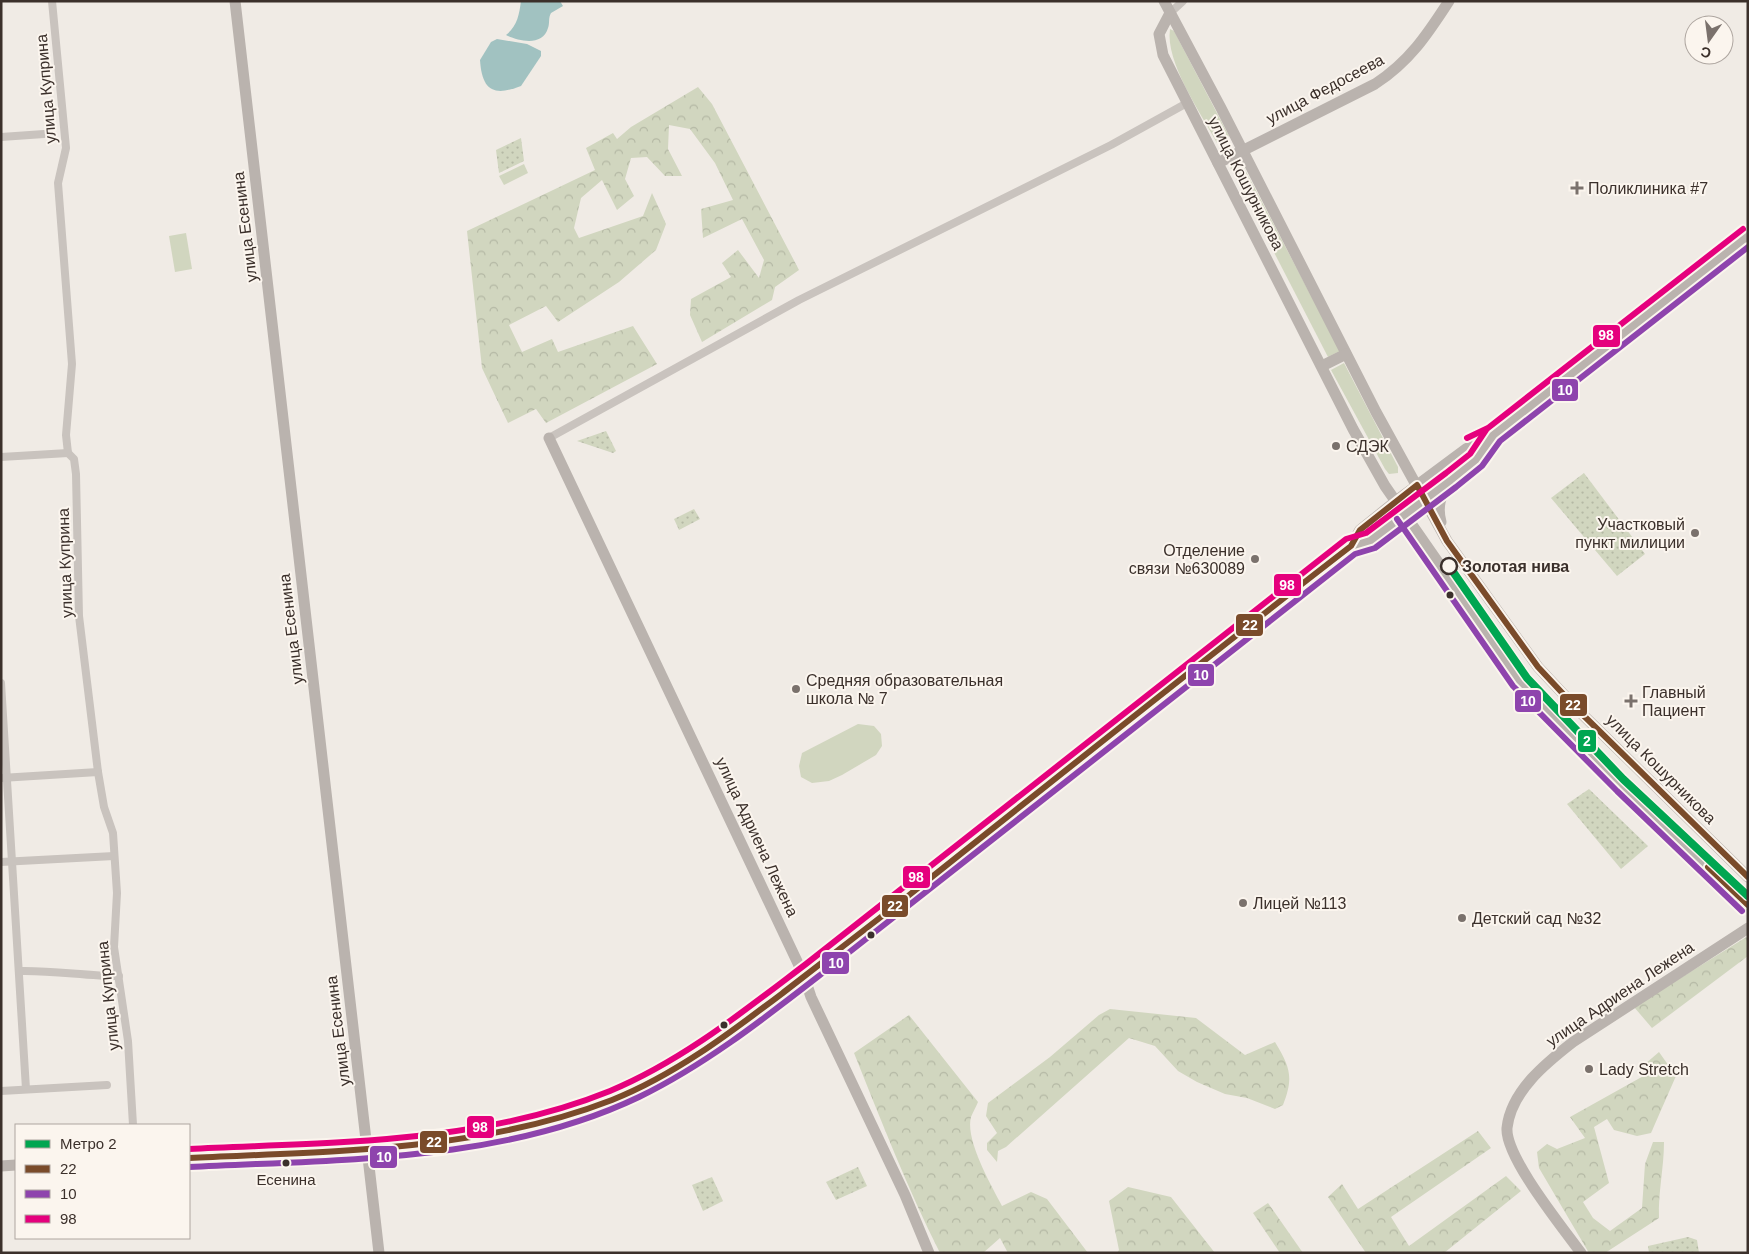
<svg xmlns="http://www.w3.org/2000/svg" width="1749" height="1254" font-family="Arial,sans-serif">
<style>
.grass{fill:#d1d6bf}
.forest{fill:url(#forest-crowns)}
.park{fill:url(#park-dots)}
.water{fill:#a1c2c1}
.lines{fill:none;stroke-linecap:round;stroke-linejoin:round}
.street{stroke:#c9c3be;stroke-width:8}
.secondary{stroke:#bab3ae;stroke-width:11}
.bus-1-casing{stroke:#fbf5ee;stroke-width:10}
.bus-2-casing{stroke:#fbf5ee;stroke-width:10}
.bus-3-casing{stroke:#fbf5ee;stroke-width:10}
.bus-1{stroke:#7a4b2a;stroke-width:6}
.bus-2{stroke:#8e44ad;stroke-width:6}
.bus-3{stroke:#e5007d;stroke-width:6}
.metro-1-casing{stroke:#fbf5ee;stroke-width:11}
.metro-1{stroke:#00a651;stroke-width:8}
.poi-dot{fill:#7a716c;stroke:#fbf5ee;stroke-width:2}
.stop-dot{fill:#fbf5ee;stroke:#3b302b;stroke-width:2.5}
.bus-dot{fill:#3b302b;stroke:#fbf5ee;stroke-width:2}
.labels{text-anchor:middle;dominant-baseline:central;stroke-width:4;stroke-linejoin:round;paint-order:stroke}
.bus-label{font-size:15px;fill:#3b302b;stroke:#fbf5ee}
.street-label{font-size:16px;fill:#3b302b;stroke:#fbf5ee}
.poi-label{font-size:16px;fill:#3b302b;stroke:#fbf5ee;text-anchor:start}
.stop-label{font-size:16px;font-weight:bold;fill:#3b302b;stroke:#fbf5ee;text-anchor:start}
.line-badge{stroke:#fbf5ee;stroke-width:2}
.badge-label{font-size:14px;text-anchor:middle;font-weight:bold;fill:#fff}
</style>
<defs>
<pattern id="forest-crowns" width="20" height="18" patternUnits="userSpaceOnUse" patternTransform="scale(1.25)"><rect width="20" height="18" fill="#d1d6bf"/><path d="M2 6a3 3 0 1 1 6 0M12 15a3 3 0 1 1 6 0" fill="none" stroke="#b4b8a4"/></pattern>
<pattern id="park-dots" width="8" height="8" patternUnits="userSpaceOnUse" patternTransform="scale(1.25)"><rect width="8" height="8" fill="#d1d6bf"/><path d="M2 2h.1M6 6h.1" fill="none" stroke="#b4b8a4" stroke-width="1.8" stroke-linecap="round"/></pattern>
</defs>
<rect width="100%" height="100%" fill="#f0ebe5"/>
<!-- grass -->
<g class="grass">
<path d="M1170,29L1174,31L1229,136L1217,143C1201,113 1165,62 1170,29Z"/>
<polygon points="1240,160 1340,351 1328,357 1230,167"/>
<polygon points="524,164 528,173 504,185 499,176"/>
<polygon points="186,233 192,269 175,272 169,236"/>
<polygon points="1344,363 1398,467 1398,473 1389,474 1385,469 1331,370"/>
<polygon points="858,724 874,726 881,734 882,746 876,755 842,775 829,781 812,783 801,777 799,766 802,753"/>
</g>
<!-- forest -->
<g class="forest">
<polygon points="698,87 712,104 799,270 775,287 772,300 702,342 690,315 691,299 731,277 722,263 738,250 759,278 764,260 742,219 703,238 701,209 733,200 715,163 690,129 669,125 668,149 682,176 665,176 647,157 631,158 625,179 634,196 617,210 602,180 581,198 574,228 579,238 643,216 652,193 666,224 656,250 619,282 558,322 546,306 509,325 522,352 552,339 558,352 633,326 657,364 546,423 536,409 508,423 482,368 467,231 595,170 586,148 613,133 617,139 631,127"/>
<polygon points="1748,936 1748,956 1652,1028 1634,1007"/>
<path d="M1110,1009L1196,1018L1245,1055L1275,1042C1290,1067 1294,1077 1283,1105L1275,1109L1247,1098L1225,1094L1197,1082L1178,1071L1155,1046L1129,1038L1006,1147L998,1151L997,1162L987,1150V1143L997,1133L986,1116L988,1103L1050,1057L1099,1015Z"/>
<path d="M909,1015L978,1102C976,1107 973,1112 971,1117C965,1140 991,1185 1002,1206L1031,1192L1047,1199L1088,1253H1008L1000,1238L983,1253H940C907,1188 881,1120 854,1053Z"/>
<path d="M1659,1052L1676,1076L1651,1133L1637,1136L1614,1130L1607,1119L1594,1127L1609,1183L1583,1202L1593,1218L1610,1231L1642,1208L1645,1164L1653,1142H1664C1664,1168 1658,1192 1659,1218L1605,1253H1589L1539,1168L1537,1152L1547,1144L1557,1149L1585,1138L1570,1117L1647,1074L1645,1064Z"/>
<polygon points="1478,1131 1491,1148 1391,1217 1409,1246 1506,1176 1521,1191 1444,1253 1366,1253 1328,1197 1342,1184 1358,1209"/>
<polygon points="1128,1187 1171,1197 1215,1253 1117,1253 1119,1250 1109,1201"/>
<polygon points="1268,1203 1303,1253 1280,1253 1253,1213"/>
</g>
<!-- park -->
<g class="park">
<polygon points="521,138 524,161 499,173 496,150"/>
<polygon points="606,431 616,451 613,453 577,441"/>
<polygon points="1584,473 1645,554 1617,576 1551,498"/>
<polygon points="694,509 700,519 679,530 674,519"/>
<polygon points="1589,789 1648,846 1621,869 1567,804"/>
<polygon points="858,1167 867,1186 836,1200 826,1182"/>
<polygon points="712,1177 723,1201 703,1211 692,1185"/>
<polygon points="1688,1237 1697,1240 1699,1253 1649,1253 1648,1246"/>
</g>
<!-- water -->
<g class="water">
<path d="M521,1H560L563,6L551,13C548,18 550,23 548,28C543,47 518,41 506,35C517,26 519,16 521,1Z"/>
<path d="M497,39L527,44L541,51V56L521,86C493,97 482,90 480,60L491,42Z"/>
</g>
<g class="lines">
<!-- street -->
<g class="street">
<polyline points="52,1 66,148 58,183 72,364 66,435 68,453 74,459 76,474 79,616 98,772 104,807 113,833 117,893 114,947 128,1041 133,1125"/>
<polyline points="1170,13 1183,1"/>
<polyline points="1,137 44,134"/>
<polyline points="549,438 799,300 1111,145 1187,103"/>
<polyline points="1,457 68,453"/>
<polyline points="1,683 26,1089"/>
<polyline points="1,778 98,772"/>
<polyline points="1,862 114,856"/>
<path d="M19,971C53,970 85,976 119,976"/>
<polyline points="1,1091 107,1085"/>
</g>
<!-- secondary -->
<g class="secondary">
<polyline points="235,1 379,1253"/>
<polyline points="1164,1 1221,108 1376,412 1447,541 1538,667 1580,712 1748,877"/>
<polyline points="1170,13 1159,34 1163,55 1353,429 1385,486 1520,680 1623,785 1748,905"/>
<path d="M1218,163L1375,84C1409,62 1427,35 1449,1"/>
<polyline points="1322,366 1346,354"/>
<polyline points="549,438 804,976 811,997 905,1195 929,1253"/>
<path d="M1441,522C1437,507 1440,496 1449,483"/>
<polyline points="1351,546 1360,530 1396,501 1466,449 1493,435 1748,236"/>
<path d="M189,1158C326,1150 485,1153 613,1099C674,1073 727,1035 779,995C822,963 865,929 908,895C1041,790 1174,685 1307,580L1351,546L1370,541L1451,480L1476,460L1493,435"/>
<polyline points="1,1166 16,1165"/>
<path d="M1581,1253C1563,1228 1505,1157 1507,1128C1511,1091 1546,1063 1573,1042L1748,928"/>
</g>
<!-- bus-1 casing -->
<g class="bus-1-casing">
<g id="bus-1">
<polyline points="1708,867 1748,905"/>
<path d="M189,1158C330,1151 478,1152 612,1100C675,1075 730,1033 784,992C825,960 867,928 908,896C1055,779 1202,661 1351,546L1360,530L1417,485L1447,541L1538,667L1580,712L1748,877"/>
</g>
</g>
<!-- bus-2 casing -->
<g class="bus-2-casing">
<g id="bus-2">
<polyline points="1397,519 1513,686 1617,791 1742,911"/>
<path d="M189,1167C339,1159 501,1163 639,1097C709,1063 771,1013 833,965L1355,554L1375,548L1456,487L1482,466L1500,441L1748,247"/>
</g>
</g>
<!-- bus-3 casing -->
<g class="bus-3-casing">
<g id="bus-3">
<polyline points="1467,438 1488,428 1743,229"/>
<path d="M189,1149C329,1142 477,1145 610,1091C682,1061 744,1011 806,964L1346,539L1366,533L1446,473L1470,454L1486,430"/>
</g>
</g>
<!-- bus-1 -->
<use href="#bus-1" class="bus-1"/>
<!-- bus-2 -->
<use href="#bus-2" class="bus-2"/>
<!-- bus-3 -->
<use href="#bus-3" class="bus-3"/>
<!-- metro-1 casing -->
<g class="metro-1-casing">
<polyline id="metro-1" points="1449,566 1527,678 1623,779 1748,896"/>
</g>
<!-- metro-1 -->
<use href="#metro-1" class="metro-1"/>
</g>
<!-- markers -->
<g class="poi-dot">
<path d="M1574.5 180.5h5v5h5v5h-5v5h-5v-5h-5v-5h5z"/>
<circle cx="1336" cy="446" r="5"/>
<circle cx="1695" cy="533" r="5"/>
<circle cx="1255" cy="559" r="5"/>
<circle cx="796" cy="689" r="5"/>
<path d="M1628.5 693.5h5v5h5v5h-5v5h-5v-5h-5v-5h5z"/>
<circle cx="1243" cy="903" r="5"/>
<circle cx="1462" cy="918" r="5"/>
<circle cx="1589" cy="1069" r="5"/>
</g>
<circle class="stop-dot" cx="1449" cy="566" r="8"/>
<g class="bus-dot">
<circle cx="1450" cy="595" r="4.5"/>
<circle cx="871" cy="935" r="4.5"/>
<circle cx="724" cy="1025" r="4.5"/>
<circle cx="286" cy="1163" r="4.5"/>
</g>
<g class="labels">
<!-- bus labels -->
<g class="bus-label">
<text x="286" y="1179">Есенина</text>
</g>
<!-- street labels -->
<g class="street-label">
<text transform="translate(46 89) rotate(-95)">улица Куприна</text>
<text transform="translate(1325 89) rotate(-28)">улица Федосеева</text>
<text transform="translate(1246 183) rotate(63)">улица Кошурникова</text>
<text transform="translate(245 227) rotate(-97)">улица Есенина</text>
<text transform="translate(65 563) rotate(-92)">улица Куприна</text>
<text transform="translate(291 629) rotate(-97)">улица Есенина</text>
<text transform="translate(1661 769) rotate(45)">улица Кошурникова</text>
<text transform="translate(757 837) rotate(65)">улица Адриена Лежена</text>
<text transform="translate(1620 994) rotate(-34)">улица Адриена Лежена</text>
<text transform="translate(108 996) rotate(-96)">улица Куприна</text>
<text transform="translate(338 1031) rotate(-97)">улица Есенина</text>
</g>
<!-- poi labels -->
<g class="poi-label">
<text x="1588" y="188">Поликлиника #7</text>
<text x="1346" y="446">СДЭК</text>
<text x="1685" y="524" text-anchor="end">Участковый<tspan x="1685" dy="18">пункт милиции</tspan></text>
<text x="1245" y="550" text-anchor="end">Отделение<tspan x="1245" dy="18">связи №630089</tspan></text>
<text x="806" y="680">Средняя образовательная<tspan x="806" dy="18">школа № 7</tspan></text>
<text x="1642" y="692">Главный<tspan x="1642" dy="18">Пациент</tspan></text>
<text x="1253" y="903">Лицей №113</text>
<text x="1472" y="918">Детский сад №32</text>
<text x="1599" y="1069">Lady Stretch</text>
</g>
<!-- stop labels -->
<g class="stop-label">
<text x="1462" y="566">Золотая нива</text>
</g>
</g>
<g class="line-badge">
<rect x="1592" y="324" width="29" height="24" rx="5" fill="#e5007d"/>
<rect x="1551" y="378" width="28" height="24" rx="5" fill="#8e44ad"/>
<rect x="1273" y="573" width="29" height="24" rx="5" fill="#e5007d"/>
<rect x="1235" y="613" width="29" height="24" rx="5" fill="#7a4b2a"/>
<rect x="1187" y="663" width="28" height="24" rx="5" fill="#8e44ad"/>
<rect x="1514" y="689" width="28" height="24" rx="5" fill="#8e44ad"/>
<rect x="1559" y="693" width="29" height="24" rx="5" fill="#7a4b2a"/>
<rect x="1577" y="729" width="20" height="24" rx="5" fill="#00a651"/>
<rect x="902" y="865" width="29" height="24" rx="5" fill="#e5007d"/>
<rect x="881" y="894" width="28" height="24" rx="5" fill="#7a4b2a"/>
<rect x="821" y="951" width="29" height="24" rx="5" fill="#8e44ad"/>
<rect x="466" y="1115" width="29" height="24" rx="5" fill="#e5007d"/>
<rect x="419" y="1130" width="29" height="24" rx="5" fill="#7a4b2a"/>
<rect x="369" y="1145" width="29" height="24" rx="5" fill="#8e44ad"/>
</g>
<g class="badge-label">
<text x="1606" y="340">98</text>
<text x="1565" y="395">10</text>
<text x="1287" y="590">98</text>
<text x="1250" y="630">22</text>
<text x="1201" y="680">10</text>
<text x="1528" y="706">10</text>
<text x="1573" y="710">22</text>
<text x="1587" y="746">2</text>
<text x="916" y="882">98</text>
<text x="895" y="911">22</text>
<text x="836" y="968">10</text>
<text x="480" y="1132">98</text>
<text x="434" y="1147">22</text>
<text x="384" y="1162">10</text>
</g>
<!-- border -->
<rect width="1749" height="1254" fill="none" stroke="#3b302b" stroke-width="5"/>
<!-- legend -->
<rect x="15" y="1124" width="175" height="115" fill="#fbf5ee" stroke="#aea6a0"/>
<rect x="25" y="1140" width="25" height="8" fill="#00a651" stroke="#aea6a0"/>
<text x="60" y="1149" font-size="15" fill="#3b302b">Метро 2</text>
<rect x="25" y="1165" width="25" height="8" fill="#7a4b2a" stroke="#aea6a0"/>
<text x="60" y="1174" font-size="15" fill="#3b302b">22</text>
<rect x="25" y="1190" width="25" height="8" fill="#8e44ad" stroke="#aea6a0"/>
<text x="60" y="1199" font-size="15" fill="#3b302b">10</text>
<rect x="25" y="1215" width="25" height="8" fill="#e5007d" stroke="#aea6a0"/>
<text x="60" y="1224" font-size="15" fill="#3b302b">98</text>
<!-- north arrow -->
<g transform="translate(1709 40) rotate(194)"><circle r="24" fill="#fbf5ee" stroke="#aea6a0"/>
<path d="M0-4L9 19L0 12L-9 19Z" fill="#7a716c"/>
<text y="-8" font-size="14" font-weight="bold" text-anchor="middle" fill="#3b302b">С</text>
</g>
</svg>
